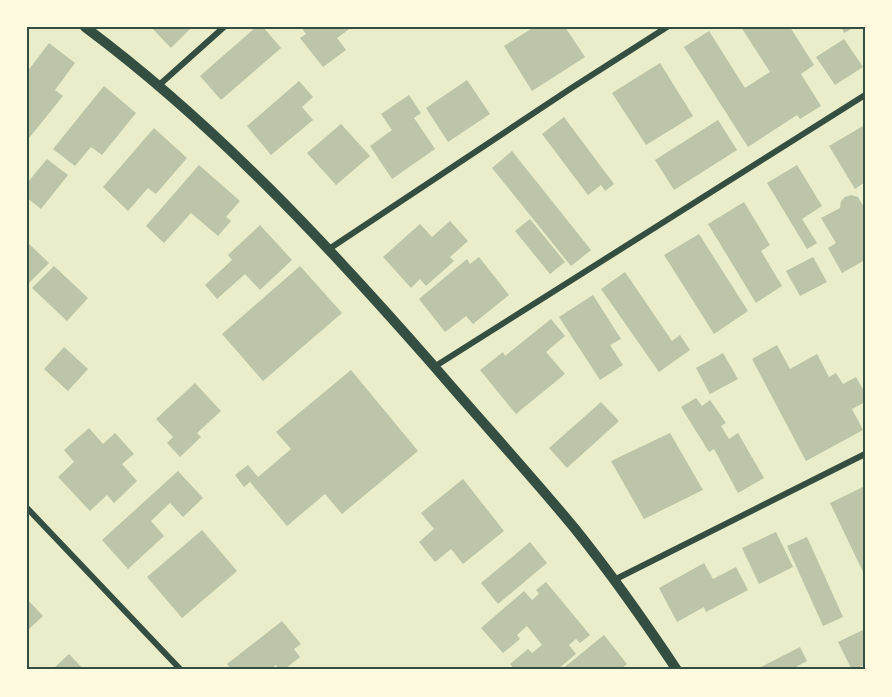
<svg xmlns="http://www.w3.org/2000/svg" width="892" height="697" font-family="'Sofia Sans Condensed',sans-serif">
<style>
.building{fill:#bcc5a7}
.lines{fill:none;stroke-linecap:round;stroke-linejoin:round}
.minor{stroke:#344e41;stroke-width:6}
.tertiary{stroke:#344e41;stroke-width:10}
.neatline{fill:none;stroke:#344e41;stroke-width:2}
</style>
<rect width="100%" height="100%" fill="#e9edc9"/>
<!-- building -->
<g class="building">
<polygon points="151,27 192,27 171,48"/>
<polygon points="256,27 263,27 281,48 221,100 200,76"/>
<polygon points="301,27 352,27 337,38 346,50 323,67 300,38 306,34"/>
<polygon points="534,27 565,27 585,57 532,91 504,46"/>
<polygon points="741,27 790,27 814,65 801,74 821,106 800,119 797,115 748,147 684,47 709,31 745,88 770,72"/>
<polygon points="841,27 855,27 844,33"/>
<polygon points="844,39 863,67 835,85 816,57"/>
<polygon points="49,43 75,63 55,90 63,96 29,138 27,137 27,72"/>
<polygon points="660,63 693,116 646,145 612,93"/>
<polygon points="467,80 490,114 448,142 426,108"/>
<polygon points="299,81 313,97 302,107 313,120 271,155 247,126"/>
<polygon points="104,86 136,113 102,155 91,147 75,166 53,149"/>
<polygon points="409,95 421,113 414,118 435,149 392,179 370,146 392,130 381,114"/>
<polygon points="564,117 614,184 605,191 601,185 588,195 542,134"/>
<polygon points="718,120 737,150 674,190 655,160"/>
<polygon points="341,124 370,156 336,185 307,153"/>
<polygon points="863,126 865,129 865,182 855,189 829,146"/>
<polygon points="154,128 187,158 156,194 148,188 128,211 103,187"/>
<polygon points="512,151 591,250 571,266 492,168"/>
<polygon points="47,159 68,175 41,209 27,198 27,183"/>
<polygon points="199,165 240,201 226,217 231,221 218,236 191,213 164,243 146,226"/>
<polygon points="797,165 822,206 802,219 817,243 807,249 767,183"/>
<polygon points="851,195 858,197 865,209 865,260 842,273 828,248 836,243 821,218 840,208 841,201 845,197"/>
<polygon points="744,202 770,245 761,251 782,286 756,303 708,224"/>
<polygon points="530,219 565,262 550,274 515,231"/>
<polygon points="450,221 468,241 450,257 454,261 426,286 420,279 411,288 383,257 420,224 432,237"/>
<polygon points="260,225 292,260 260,290 245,274 217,299 205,285 232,260 228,255"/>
<polygon points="699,234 748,311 714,334 664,255"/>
<polygon points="27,242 49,263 27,285"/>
<polygon points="479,257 509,295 473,324 466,316 445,332 419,299 467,259 470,264"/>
<polygon points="813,257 827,282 800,296 786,271"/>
<polygon points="54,266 88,298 67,321 32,288"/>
<polygon points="300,266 342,313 263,381 222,334"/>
<polygon points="625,272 672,341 680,335 690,350 659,372 601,289"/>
<polygon points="593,295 621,339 610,345 623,365 600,380 559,317"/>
<polygon points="551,319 565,336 546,352 565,374 516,414 480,370 503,352 505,356"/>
<polygon points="777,345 790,369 817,354 829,377 836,373 843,384 856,377 865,393 865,402 852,409 863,430 806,461 752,359"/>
<polygon points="64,347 88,369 68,391 44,369"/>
<polygon points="723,353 738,379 710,394 696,368"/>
<polygon points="351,370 418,451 342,514 325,494 287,526 250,482 244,487 235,475 248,465 258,477 291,449 276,432"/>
<polygon points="195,383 221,411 197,433 201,437 180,457 167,443 173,437 156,419"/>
<polygon points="696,398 702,406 710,400 726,423 721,426 729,439 738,433 764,478 738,493 714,449 709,452 681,407"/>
<polygon points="601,402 619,421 567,468 549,448"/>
<polygon points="89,428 103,444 115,433 134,454 122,464 137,481 114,503 107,495 90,511 58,477 74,462 64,450"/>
<polygon points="670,433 703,490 644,519 611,461"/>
<polygon points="178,471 203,498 183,517 170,503 151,521 164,536 128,569 102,540"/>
<polygon points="463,479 504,531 463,564 451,549 435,562 419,542 434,529 421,513"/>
<polygon points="865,486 865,576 830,503"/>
<polygon points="202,530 237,571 182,618 147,577"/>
<polygon points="776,532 793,567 759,584 742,548"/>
<polygon points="807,537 843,617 823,626 787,546"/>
<polygon points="530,542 547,563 498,604 481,583"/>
<polygon points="704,563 713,579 736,567 748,590 706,612 704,607 677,622 659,588"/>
<polygon points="546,582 590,635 580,643 576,639 569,645 576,654 557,670 515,670 510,664 528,649 532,653 542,645 527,626 517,635 520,639 503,653 481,628 524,591 532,600 539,594 536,590"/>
<polygon points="27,599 43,616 27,631"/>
<polygon points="282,621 301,644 294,649 300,657 284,670 280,670 276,665 270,670 232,670 227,664"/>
<polygon points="865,629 865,665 852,670 838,642"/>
<polygon points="604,635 627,664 622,668 623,670 561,670"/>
<polygon points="800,647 807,661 790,670 755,670"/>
<polygon points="69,654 84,670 52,670"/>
</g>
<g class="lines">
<!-- minor -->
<g class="minor">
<polyline points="158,86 224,27"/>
<polyline points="329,249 570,89 667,27"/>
<polyline points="434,367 865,95"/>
<polyline points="27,508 181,670"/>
<polyline points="614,580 865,454"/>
</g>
<!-- tertiary -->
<path class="tertiary" d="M85,27C215,124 326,243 433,365C480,420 530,474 576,530C612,575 645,622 677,670"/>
</g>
<!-- border -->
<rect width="892" height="697" fill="none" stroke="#fefae0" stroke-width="57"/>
<rect x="28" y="28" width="836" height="640" class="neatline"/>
</svg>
